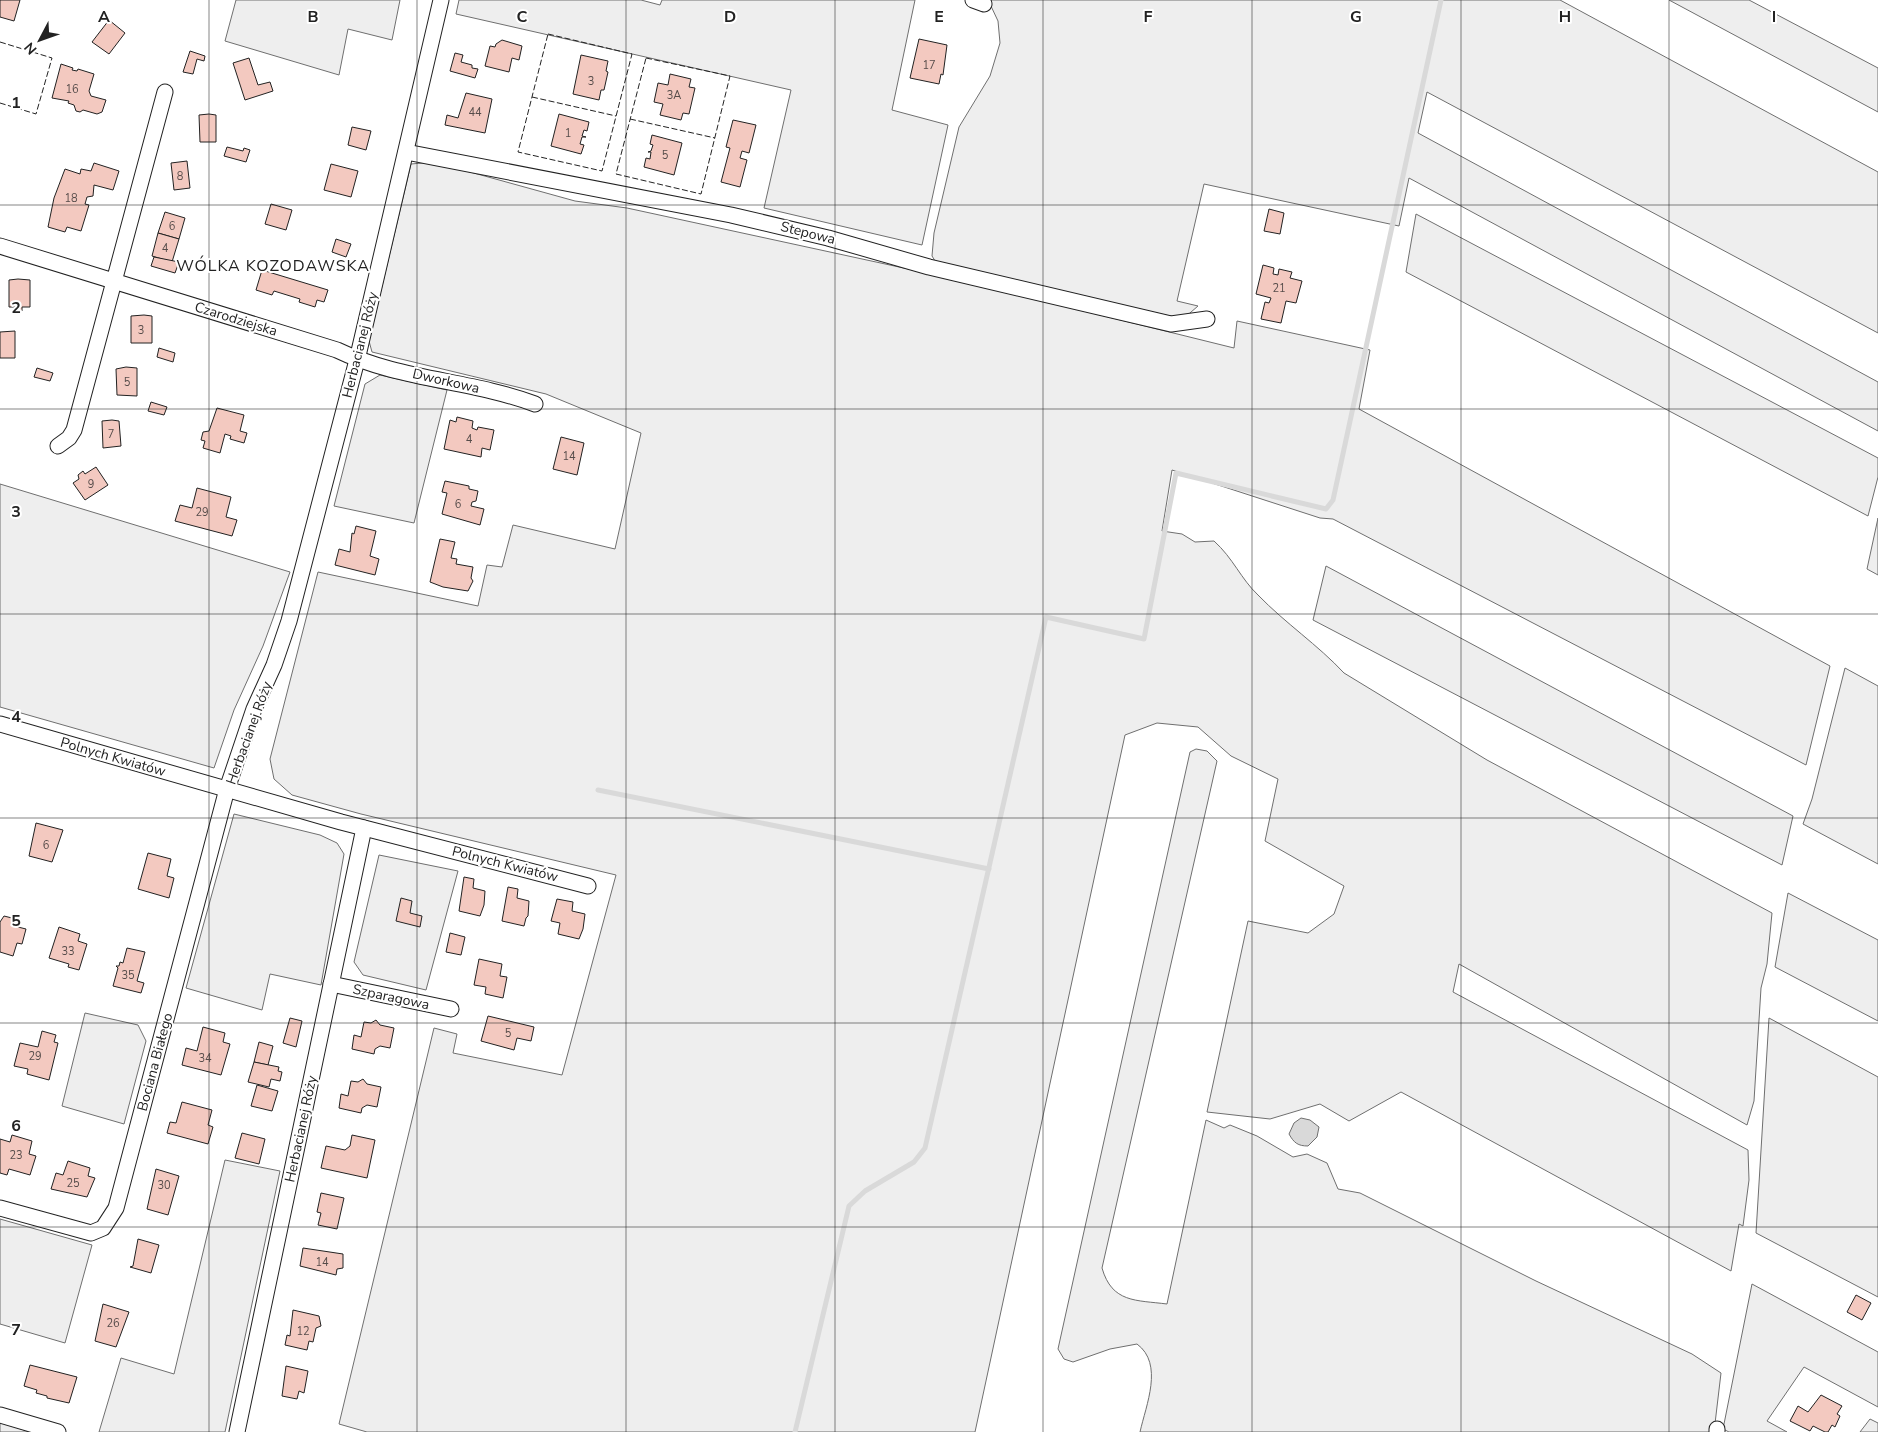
<svg xmlns="http://www.w3.org/2000/svg" width="1878" height="1432" font-family="'Nunito Sans',sans-serif">
<style>
.green{fill:#eee;stroke:#6f6f6f}
.water{fill:#d9d9d9;stroke:#6f6f6f}
.lines{fill:none;stroke-linecap:round;stroke-linejoin:round}
.stream{stroke:#d9d9d9;stroke-width:5}
.building{fill:#f3c9c0;stroke:#222}
.street-casing{stroke:#222;stroke-width:17}
.street{stroke:#fff;stroke-width:15}
.fence{stroke:#222;stroke-width:1;stroke-dasharray:6 2.5;stroke-linecap:butt}
.grid{fill:none;stroke:#222;stroke-width:1;stroke-opacity:0.55}
.labels{text-anchor:middle;dominant-baseline:central;stroke-width:4;stroke-linejoin:round;paint-order:stroke}
.number-label{font-size:11px;fill:#564c4a}
.street-label{font-size:14px;fill:#222;stroke:#fff}
.quarter-label{font-size:16px;letter-spacing:1px;fill:#222;stroke:#fff}
.grid-label{font-size:16px;text-anchor:middle;font-weight:bold;fill:#222;stroke:#fff;stroke-width:4;stroke-linejoin:round;paint-order:stroke}
</style>
<rect width="100%" height="100%" fill="#fff"/>
<!-- green -->
<g class="green">
<polygon points="236,0 400,0 392,40 348,29 339,75 225,41"/>
<polygon points="459,0 641,0 660,5 662,0 915,0 892,110 948,125 922,245 764,208 791,90 456,14"/>
<polygon points="991,0 1560,0 1878,172 1878,333 1427,92 1418,133 1878,382 1878,431 1409,178 1399,226 1204,184 1177,301 1198,306 1183,319 937,264 932,256 934,233 959,127 990,76 1000,43 998,21 990,4"/>
<polygon points="1669,0 1749,0 1878,68 1878,112"/>
<path d="M434,162L575,201L627,208L959,280L1234,348L1237,321L1370,350L1359,409L1830,666L1806,765L1333,519L1320,518L1172,470L1162,531L1182,534L1195,542L1214,541C1233,558 1241,579 1258,595C1285,623 1318,645 1344,673L1487,760L1772,913L1767,964L1761,988L1754,1101L1747,1125L1459,964L1453,992L1748,1150L1749,1180L1743,1226L1739,1224L1731,1271L1401,1092L1349,1121L1320,1104L1270,1119L1207,1112L1248,921L1308,933L1334,914L1344,886L1265,841L1278,779L1231,756L1198,727L1157,723L1125,735L975,1432H367L339,1424L434,1028L457,1034L453,1053L562,1075L616,875L361,814L292,795L274,779L270,759L318,572L478,606L487,565L502,567L513,525L615,549L641,433L546,394L372,352L369,341L411,164Z"/>
<polygon points="1416,214 1878,458 1878,477 1868,516 1406,272"/>
<polygon points="380,375 447,390 414,523 334,506 365,384"/>
<polygon points="0,484 290,572 263,646 234,710 214,768 0,707"/>
<polygon points="1878,518 1878,575 1867,569"/>
<polygon points="1326,566 1793,816 1782,865 1313,620"/>
<polygon points="1845,668 1878,686 1878,864 1803,824 1812,799"/>
<path d="M1196,749L1207,751L1217,761L1102,1268C1112,1303 1136,1300 1167,1304L1206,1120L1224,1128L1230,1125L1257,1136L1293,1157L1307,1154L1327,1163L1338,1189L1360,1193L1536,1281L1692,1354L1721,1373L1714,1432H1140C1146,1405 1164,1364 1137,1344L1110,1349L1073,1362L1064,1359L1058,1349L1190,752Z"/>
<polygon points="234,814 320,835 337,843 344,854 321,985 270,974 262,1010 186,988"/>
<polygon points="379,855 458,871 426,990 363,975 354,962"/>
<polygon points="1788,893 1878,940 1878,1021 1775,967"/>
<polygon points="85,1013 138,1025 146,1041 124,1124 62,1106"/>
<polygon points="1769,1018 1878,1077 1878,1297 1756,1233"/>
<polygon points="225,1160 280,1171 225,1432 99,1432 121,1358 174,1374"/>
<polygon points="0,1219 92,1245 65,1343 0,1324"/>
<polygon points="1752,1284 1878,1352 1878,1407 1804,1367 1767,1421 1787,1432 1729,1432 1723,1429"/>
<polygon points="1870,1419 1878,1423 1878,1432 1860,1432"/>
<polygon points="0,1422 30,1432 0,1432"/>
</g>
<!-- water -->
<path class="water" d="M1301,1118L1310,1120L1319,1127L1317,1137L1308,1146C1298,1146 1294,1143 1289,1134L1294,1123Z"/>
<g class="lines">
<!-- stream -->
<g class="stream">
<polyline points="598,790 989,869"/>
<polyline points="795,1432 849,1206 865,1191 914,1162 925,1148 1046,617 1144,639 1176,473 1326,509 1333,500 1441,0"/>
</g>
</g>
<!-- building -->
<g class="building">
<polygon points="0,0 20,0 14,21 0,17"/>
<polygon points="109,20 125,33 109,54 92,42"/>
<polygon points="919,39 947,45 943,75 941,74 939,84 910,78"/>
<polygon points="502,40 522,46 519,60 512,58 509,72 485,66 490,46 495,47 496,44"/>
<polygon points="190,51 205,56 204,61 197,59 193,74 183,72"/>
<polygon points="455,53 463,55 461,62 472,65 472,68 478,69 475,78 450,71"/>
<polygon points="581,55 608,61 606,71 608,72 604,90 601,90 599,100 573,94"/>
<polygon points="249,58 258,85 270,82 273,91 245,100 233,63"/>
<polygon points="61,64 73,68 72,70 77,71 78,69 94,74 89,91 91,96 106,100 102,112 97,114 83,110 80,112 76,111 74,105 68,103 69,101 52,98"/>
<polygon points="670,74 691,79 689,87 695,88 689,114 683,113 681,120 660,115 663,104 654,102 658,83 668,85"/>
<polygon points="466,93 492,99 485,133 445,125 447,115 458,118"/>
<polygon points="209,114 216,115 216,142 200,142 199,115"/>
<polygon points="559,114 589,122 587,131 584,130 582,136 586,137 582,137 580,144 584,145 581,154 551,146"/>
<polygon points="733,120 756,125 749,153 742,151 740,158 747,160 740,187 721,182 730,148 726,147"/>
<polygon points="352,127 371,131 366,150 348,145"/>
<polygon points="652,135 682,143 674,175 644,167 646,158 650,159 651,152 648,152 651,151 653,145 650,144"/>
<polygon points="227,147 243,151 244,148 250,150 246,162 224,156"/>
<polygon points="187,161 190,188 174,190 171,163"/>
<polygon points="94,163 119,171 113,190 94,185 93,196 87,197 85,204 89,205 81,231 67,227 65,232 48,227 54,198 65,169 80,174 81,169 91,171"/>
<polygon points="331,164 358,171 351,197 324,190"/>
<polygon points="271,204 292,210 286,230 265,224"/>
<polygon points="1269,209 1284,213 1280,234 1264,231"/>
<polygon points="165,212 185,218 179,239 158,233"/>
<polygon points="158,233 179,239 172,262 152,256"/>
<polygon points="336,239 351,244 346,257 332,252"/>
<polygon points="154,257 179,262 175,273 151,266"/>
<polygon points="1263,265 1274,268 1273,274 1278,275 1279,269 1292,272 1290,278 1302,281 1296,303 1286,301 1281,323 1261,319 1265,302 1269,303 1271,298 1256,294"/>
<polygon points="262,270 328,290 324,302 317,300 315,307 299,302 300,299 274,291 272,295 256,290"/>
<polygon points="18,279 30,280 30,307 22,307 22,311 16,311 16,307 9,307 9,280"/>
<polygon points="144,315 152,316 152,343 131,343 131,316"/>
<polygon points="15,331 15,358 0,358 0,332"/>
<polygon points="159,348 175,353 173,362 157,357"/>
<polygon points="126,367 137,368 137,396 117,395 116,369"/>
<polygon points="37,368 53,373 50,381 34,377"/>
<polygon points="151,402 167,407 164,415 148,411"/>
<polygon points="217,408 244,415 240,431 247,433 244,443 230,439 231,436 225,434 220,453 203,448 205,441 201,440 203,432 209,431"/>
<polygon points="457,417 473,421 472,428 477,430 478,427 494,430 490,450 482,448 481,457 444,449 450,420 456,422"/>
<polygon points="112,420 119,421 121,446 103,448 102,421"/>
<polygon points="561,437 584,443 577,475 553,469"/>
<polygon points="96,467 108,485 85,500 73,483 79,479 78,475 83,471 85,474"/>
<polygon points="445,481 469,486 469,489 478,491 476,501 472,502 471,506 484,509 480,525 442,514 447,493 442,492"/>
<polygon points="197,488 231,497 226,517 237,520 232,536 175,521 180,505 192,508"/>
<polygon points="356,526 376,531 370,556 379,559 375,575 335,565 339,549 350,552 352,533 354,534"/>
<polygon points="440,539 455,542 451,558 457,559 456,564 473,567 471,578 473,581 468,591 443,587 430,582"/>
<polygon points="36,823 63,830 52,862 29,856"/>
<polygon points="148,853 171,859 167,876 174,878 169,898 138,889"/>
<polygon points="464,877 474,879 473,888 485,891 484,905 480,916 459,911"/>
<polygon points="508,887 518,889 517,898 529,901 528,916 526,918 524,926 502,921"/>
<polygon points="401,898 412,901 410,913 422,916 420,927 396,921"/>
<polygon points="557,899 573,902 572,911 585,914 583,929 579,939 558,934 560,923 551,921"/>
<polygon points="4,916 20,920 18,927 26,929 22,944 17,943 13,956 0,952 0,922"/>
<polygon points="59,927 80,934 78,941 87,944 79,970 68,967 69,964 49,958"/>
<polygon points="450,933 465,937 461,955 446,952"/>
<polygon points="127,948 145,952 137,981 144,983 141,993 113,986 118,968 116,966 119,966 120,962 123,963"/>
<polygon points="479,959 502,964 500,976 507,977 503,998 485,994 486,987 474,985"/>
<polygon points="488,1016 534,1027 531,1041 517,1038 514,1050 481,1041"/>
<polygon points="290,1018 302,1021 296,1047 283,1043"/>
<polygon points="376,1020 380,1025 394,1028 390,1048 380,1046 375,1049 374,1054 352,1049 354,1035 361,1037 364,1022 371,1023"/>
<polygon points="203,1027 225,1033 223,1042 230,1044 221,1075 182,1065 186,1048 197,1051"/>
<polygon points="42,1031 56,1035 54,1042 58,1043 49,1080 27,1074 28,1069 14,1066 20,1043 38,1047"/>
<polygon points="259,1042 273,1046 268,1065 254,1062"/>
<polygon points="254,1062 279,1067 278,1071 282,1072 280,1081 271,1079 269,1087 248,1082"/>
<polygon points="363,1079 367,1084 381,1087 377,1107 367,1105 362,1108 361,1113 339,1108 341,1094 348,1096 351,1081 358,1082"/>
<polygon points="257,1085 278,1091 272,1111 251,1106"/>
<polygon points="182,1102 212,1110 208,1125 213,1127 208,1144 167,1133 170,1122 176,1123"/>
<polygon points="242,1133 265,1139 259,1164 235,1158"/>
<polygon points="12,1135 32,1141 29,1154 36,1156 30,1175 9,1169 7,1175 0,1173 0,1139 10,1142"/>
<polygon points="352,1135 375,1140 367,1178 321,1168 326,1146 345,1150 350,1146"/>
<polygon points="68,1161 90,1168 88,1176 95,1178 87,1197 51,1189 56,1173 63,1175"/>
<polygon points="156,1169 179,1176 168,1215 147,1209"/>
<polygon points="321,1193 344,1198 337,1229 318,1225 321,1213 317,1212"/>
<polygon points="138,1239 159,1245 151,1273 130,1267 133,1266"/>
<polygon points="303,1248 343,1254 343,1268 337,1269 336,1275 300,1266"/>
<polygon points="1856,1295 1871,1303 1862,1320 1847,1312"/>
<polygon points="103,1304 129,1312 116,1347 95,1341"/>
<polygon points="293,1310 319,1316 321,1326 316,1328 313,1342 309,1341 307,1350 285,1345 287,1335 290,1336"/>
<polygon points="30,1365 77,1377 69,1403 47,1398 47,1396 36,1393 37,1390 24,1386"/>
<polygon points="286,1366 308,1371 304,1393 299,1391 297,1399 282,1396"/>
<polygon points="1821,1395 1842,1406 1837,1414 1840,1416 1835,1427 1832,1425 1828,1432 1825,1432 1813,1426 1810,1431 1790,1421 1798,1406 1808,1412"/>
</g>
<g class="lines">
<!-- street casing -->
<g class="street-casing">
<g id="street">
<polyline points="973,0 984,4"/>
<polyline points="406,152 731,215 828,238 929,267 1171,324 1207,319"/>
<path d="M0,246L337,350C399,380 471,380 535,404"/>
<polyline points="58,446 69,438 74,430 165,92"/>
<polyline points="0,724 341,822 588,886"/>
<polyline points="331,984 451,1009"/>
<polyline points="0,1208 91,1233 103,1228 116,1208 227,789 254,709 274,665 289,621 357,360 441,0"/>
<polyline points="0,1415 58,1432"/>
<polyline points="237,1432 364,828"/>
<polyline points="1717,1432 1717,1429"/>
</g>
</g>
<!-- street -->
<use href="#street" class="street"/>
<!-- fence -->
<g class="fence">
<polygon points="548,34 632,54 602,171 518,152"/>
<polyline points="0,42 52,58 36,114 0,103"/>
<polygon points="646,58 730,76 701,194 616,174"/>
<polyline points="532,97 616,116"/>
<polyline points="630,119 715,138"/>
</g>
</g>
<!-- grid -->
<path class="grid" d="M209,0V1432M417,0V1432M626,0V1432M835,0V1432M1043,0V1432M1252,0V1432M1461,0V1432M1669,0V1432M0,205H1878M0,409H1878M0,614H1878M0,818H1878M0,1023H1878M0,1227H1878"/>
<g class="labels">
<!-- number labels -->
<g class="number-label">
<text x="929" y="65">17</text>
<text x="591" y="81">3</text>
<text x="72" y="89">16</text>
<text x="674" y="95">3A</text>
<text x="475" y="112">44</text>
<text x="568" y="133">1</text>
<text x="665" y="155">5</text>
<text x="180" y="176">8</text>
<text x="71" y="198">18</text>
<text x="172" y="226">6</text>
<text x="165" y="248">4</text>
<text x="1279" y="288">21</text>
<text x="141" y="330">3</text>
<text x="127" y="382">5</text>
<text x="111" y="434">7</text>
<text x="469" y="439">4</text>
<text x="569" y="456">14</text>
<text x="91" y="484">9</text>
<text x="458" y="504">6</text>
<text x="202" y="512">29</text>
<text x="46" y="845">6</text>
<text x="68" y="951">33</text>
<text x="128" y="975">35</text>
<text x="508" y="1033">5</text>
<text x="35" y="1056">29</text>
<text x="205" y="1058">34</text>
<text x="16" y="1155">23</text>
<text x="73" y="1183">25</text>
<text x="164" y="1185">30</text>
<text x="322" y="1262">14</text>
<text x="113" y="1323">26</text>
<text x="303" y="1331">12</text>
</g>
<!-- street labels -->
<g class="street-label">
<text transform="translate(808 233) rotate(14)">Stepowa</text>
<text transform="translate(236 319) rotate(17)">Czarodziejska</text>
<text transform="translate(360 345) rotate(-76)">Herbacianej Róży</text>
<text transform="translate(446 381) rotate(13)">Dworkowa</text>
<text transform="translate(249 733) rotate(-70)">Herbacianej Róży</text>
<text transform="translate(113 757) rotate(16)">Polnych Kwiatów</text>
<text transform="translate(505 864) rotate(14)">Polnych Kwiatów</text>
<text transform="translate(391 997) rotate(12)">Szparagowa</text>
<text transform="translate(155 1062) rotate(-75)">Bociana Białego</text>
<text transform="translate(301 1129) rotate(-78)">Herbacianej Róży</text>
</g>
<!-- quarter labels -->
<g class="quarter-label">
<text x="273" y="266">WÓLKA KOZODAWSKA</text>
</g>
</g>
<g class="grid-label">
<text x="104" y="22">A</text>
<text x="313" y="22">B</text>
<text x="522" y="22">C</text>
<text x="730" y="22">D</text>
<text x="939" y="22">E</text>
<text x="1148" y="22">F</text>
<text x="1356" y="22">G</text>
<text x="1565" y="22">H</text>
<text x="1774" y="22">I</text>
<text x="16" y="108">1</text>
<text x="16" y="313">2</text>
<text x="16" y="517">3</text>
<text x="16" y="722">4</text>
<text x="16" y="926">5</text>
<text x="16" y="1131">6</text>
<text x="16" y="1335">7</text>
</g>
<!-- north arrow -->
<g transform="translate(40 40) rotate(229)" stroke="#ffffff" stroke-width="4" paint-order="stroke">
<path d="M0-4L9 19L0 12L-9 19Z" fill="#222222"/>
<text y="-8" font-size="14" font-weight="bold" text-anchor="middle" fill="#222222">N</text>
</g>
</svg>
